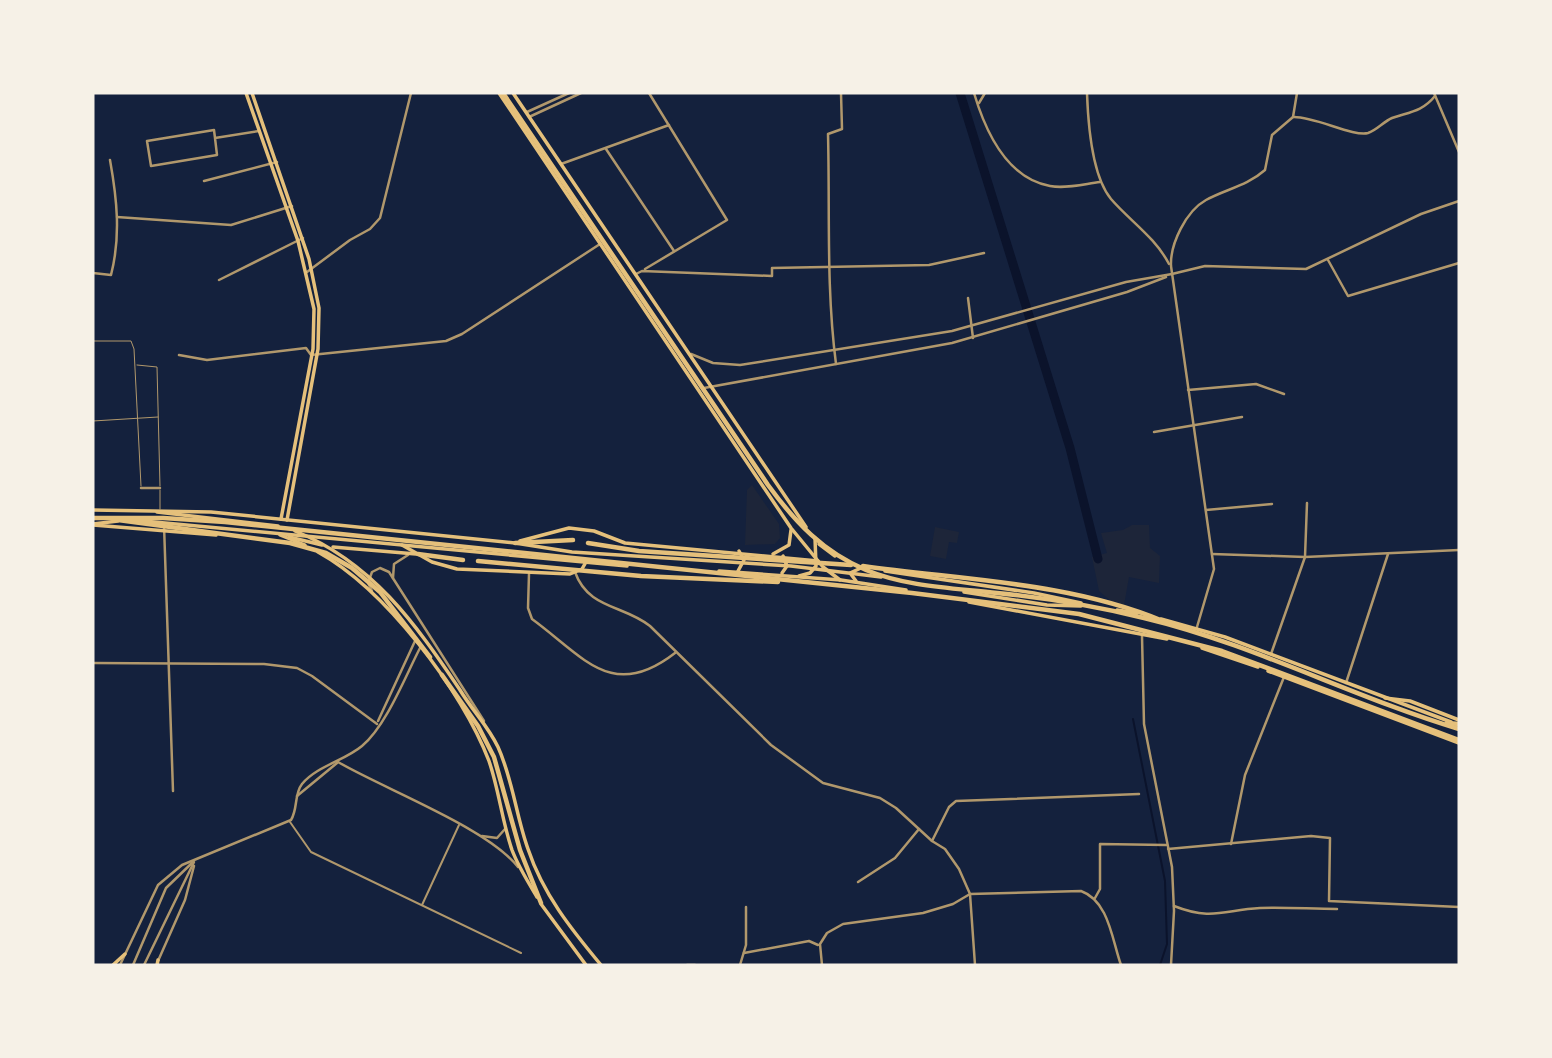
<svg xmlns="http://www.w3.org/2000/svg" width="1552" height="1058" font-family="Figtree,sans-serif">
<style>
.green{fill:#1d2539}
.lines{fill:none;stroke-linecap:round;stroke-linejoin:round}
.stream{stroke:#0b132b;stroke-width:2}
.river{stroke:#0b132b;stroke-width:9}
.service{stroke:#b1986c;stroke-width:1}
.pedestrian{stroke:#b1986c;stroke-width:2}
.minor{stroke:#b1986c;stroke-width:2.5}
.tertiary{stroke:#b1986c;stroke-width:2.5}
.secondary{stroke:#e5c07b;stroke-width:3.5}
.primary{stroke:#e5c07b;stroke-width:3.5}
.trunk{stroke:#e5c07b;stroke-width:3.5}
.motorway{stroke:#e5c07b;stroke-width:4.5}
</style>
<rect width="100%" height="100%" fill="#14213d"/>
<!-- green -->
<g class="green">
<polygon points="752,485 779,524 780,538 775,544 745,545 747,490"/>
<polygon points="1132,525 1149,525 1150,548 1160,556 1159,583 1129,577 1123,611 1099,591 1092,557 1107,553 1101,533 1123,530"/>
<polygon points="935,527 959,532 957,543 949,542 946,559 930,556"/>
</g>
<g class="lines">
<!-- stream -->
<polyline class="stream" points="1133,719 1165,881 1167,944 1160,965"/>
<!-- river -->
<polyline class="river" points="960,93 1070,448 1098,559"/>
<!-- service -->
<g class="service">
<polyline points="93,341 131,341 134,349 141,486"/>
<polyline points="137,365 157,367 160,486"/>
<polyline points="93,421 158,417"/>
<polyline points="160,490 160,509"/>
</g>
<!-- pedestrian -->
<g class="pedestrian">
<polyline points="290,822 311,852 521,953"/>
<polyline points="422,905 459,825"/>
</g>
<!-- minor -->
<g class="minor">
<path d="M974,93C985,130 1006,178 1050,186C1066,189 1084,184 1100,182"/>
<path d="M1087,93C1088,122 1092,176 1111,199C1130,221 1155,237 1169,264"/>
<polyline points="1434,93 1459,152"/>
<polyline points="979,103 985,93"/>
<polyline points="527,112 569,93"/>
<polyline points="529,117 581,93"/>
<polyline points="1293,117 1297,93"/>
<polyline points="215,138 214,130 147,141 151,166 217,155 215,138 259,131"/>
<polyline points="606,149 674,251"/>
<polyline points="561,164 669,125"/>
<polyline points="204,181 277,162"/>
<polyline points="117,217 231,225 292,206"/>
<polyline points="1328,260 1348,296 1459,263"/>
<polyline points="645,269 727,220 649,93"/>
<polyline points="307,272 350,240 370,229 380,218 411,93"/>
<path d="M93,273L111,275C121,236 117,199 110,160"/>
<polyline points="636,274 642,271 772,276 772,268 929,265 984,253"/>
<polyline points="1172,274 1205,266 1306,269 1421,214 1459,201"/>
<polyline points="219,280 303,238"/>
<polyline points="968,298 973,338"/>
<polyline points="179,355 207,360 306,348 311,355 446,341 462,334 600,244"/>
<path d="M836,364C826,287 830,211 828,134L842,129L841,93"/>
<polyline points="1188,390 1256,384 1284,394"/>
<polyline points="1154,432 1242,417"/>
<polyline points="141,488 160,488"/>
<polyline points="1206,510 1272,504"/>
<polyline points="164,525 173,791"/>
<polyline points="1212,554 1305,557 1459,550"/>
<path d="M575,572C588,609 624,605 650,626L771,745L823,783L880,798L896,808L932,841L945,849L959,869L970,894L975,965"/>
<path d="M529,574L528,608L532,619C584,657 612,702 675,653"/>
<path d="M1197,627L1214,569L1171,266C1170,244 1186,211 1206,200C1226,189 1247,186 1265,170L1272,135L1293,117C1314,116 1353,137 1368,133C1377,130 1383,122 1392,118C1409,112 1422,112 1435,96"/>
<polyline points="1142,636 1144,724 1172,867 1174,911 1171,965"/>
<polyline points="1271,654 1305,557 1307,503"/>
<polyline points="93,663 264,664 297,668 312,676 377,724"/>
<polyline points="1346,683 1388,554"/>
<path d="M338,762C384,789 488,828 518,867"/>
<polyline points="482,836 497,838 505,829"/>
<polyline points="932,841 949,807 956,801 1139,794"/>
<polyline points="1231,844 1245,775 1284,677"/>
<polyline points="1168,849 1311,836 1330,838 1329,901 1459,907"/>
<polyline points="858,882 895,858 919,829"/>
<polyline points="1095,898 1100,889 1100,844 1166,845"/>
<path d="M1174,906C1212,921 1224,910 1260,908C1286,907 1311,909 1337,909"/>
<polyline points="744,953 809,941 818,945"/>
<polyline points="687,965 695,965"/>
<polyline points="740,965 746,945 746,907"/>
<path d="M822,965L820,944L827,933L843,924L923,913L953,904L970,894L1081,891C1109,901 1112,940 1121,965"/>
</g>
<!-- tertiary -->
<g class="tertiary">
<polyline points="691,354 713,363 740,365 952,331 1126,282 1172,274"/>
<polyline points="704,388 952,343 1127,292 1166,277"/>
<polyline points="393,578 394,564 408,555"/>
<polyline points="372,591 368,583 372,572 380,568 389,572 484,721"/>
<polyline points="378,721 415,641"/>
<polyline points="297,796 337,763"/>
<polyline points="158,961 185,900 194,866"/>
<path d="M120,965L158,885L182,865L291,820C298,809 294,794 302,784C317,766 344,761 362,746C386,726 405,677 420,648"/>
<polyline points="133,965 166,888 193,862"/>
<polyline points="144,965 194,862"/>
</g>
<!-- secondary -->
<g class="secondary">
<polyline points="246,93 298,241 314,309 313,349 281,519"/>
<polyline points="252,93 309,259 319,308 318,349 287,520"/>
<polyline points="499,93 791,528 823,567 840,580"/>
<polyline points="513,93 806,527"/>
<polyline points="157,512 278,526"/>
<polyline points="93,525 216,535"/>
<path d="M295,531C372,562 415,623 460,690C472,710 488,726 498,747C513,780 516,816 528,849C543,894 571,929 601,965"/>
<polyline points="280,535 305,545"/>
<polyline points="289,537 322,545"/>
<polyline points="520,541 569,528 594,531 625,543 818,561"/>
<polyline points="819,544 835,556"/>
<polyline points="402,545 432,562 457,569 570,574 582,569 586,562"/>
<polyline points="333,547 416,554"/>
<path d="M318,552C385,589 462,690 489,761C499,790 502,821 512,850C518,866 528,882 537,897"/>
<polyline points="773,554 789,545 791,530"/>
<polyline points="885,571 1034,593 1081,603"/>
<polyline points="799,576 810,573 816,566 815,538"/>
<polyline points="541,904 586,965"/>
</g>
<!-- primary -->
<g class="primary">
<polyline points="113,965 125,954"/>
<polyline points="157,965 158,960"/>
</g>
<!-- trunk -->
<g class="trunk">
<polyline points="93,510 211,512 515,543 572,552 791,566 881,577"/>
<polyline points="133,520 627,566"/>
<polyline points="93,524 118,521"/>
<polyline points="719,571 841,580 906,590"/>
<polyline points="738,571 744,560 739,551"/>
<polyline points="782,573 787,566 783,556"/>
<polyline points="856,581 850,573 861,568"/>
<polyline points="964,592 1047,605 1081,606"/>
<polyline points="969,602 1167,639"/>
<polyline points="1117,610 1137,613"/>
<polyline points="1161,619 1225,637 1451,722"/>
<polyline points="1202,648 1258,667"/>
<polyline points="1268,671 1459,743"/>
<polyline points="1385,698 1410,701 1459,720"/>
</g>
<!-- motorway -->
<g class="motorway">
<path d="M503,93L768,485C795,522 823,552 866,570C907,587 954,588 997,593C1046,598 1095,606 1144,618C1253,644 1352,697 1459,729"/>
<polyline points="93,518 163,518 225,522 912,593 1079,614 1222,651 1459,740"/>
<polyline points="118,520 290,543 326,553 352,568 380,592 430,657"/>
<polyline points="515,543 573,540"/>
<polyline points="588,543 639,551 851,565"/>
<polyline points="418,554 463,560"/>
<polyline points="478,561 641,576 778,582"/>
<path d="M863,566C962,580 1070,582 1163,621"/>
<polyline points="442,675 478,726 494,757 520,850 541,903"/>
<polyline points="1447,723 1459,724"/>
</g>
</g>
<!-- border -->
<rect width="1552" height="1058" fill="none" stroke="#f6f1e7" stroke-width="189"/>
</svg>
